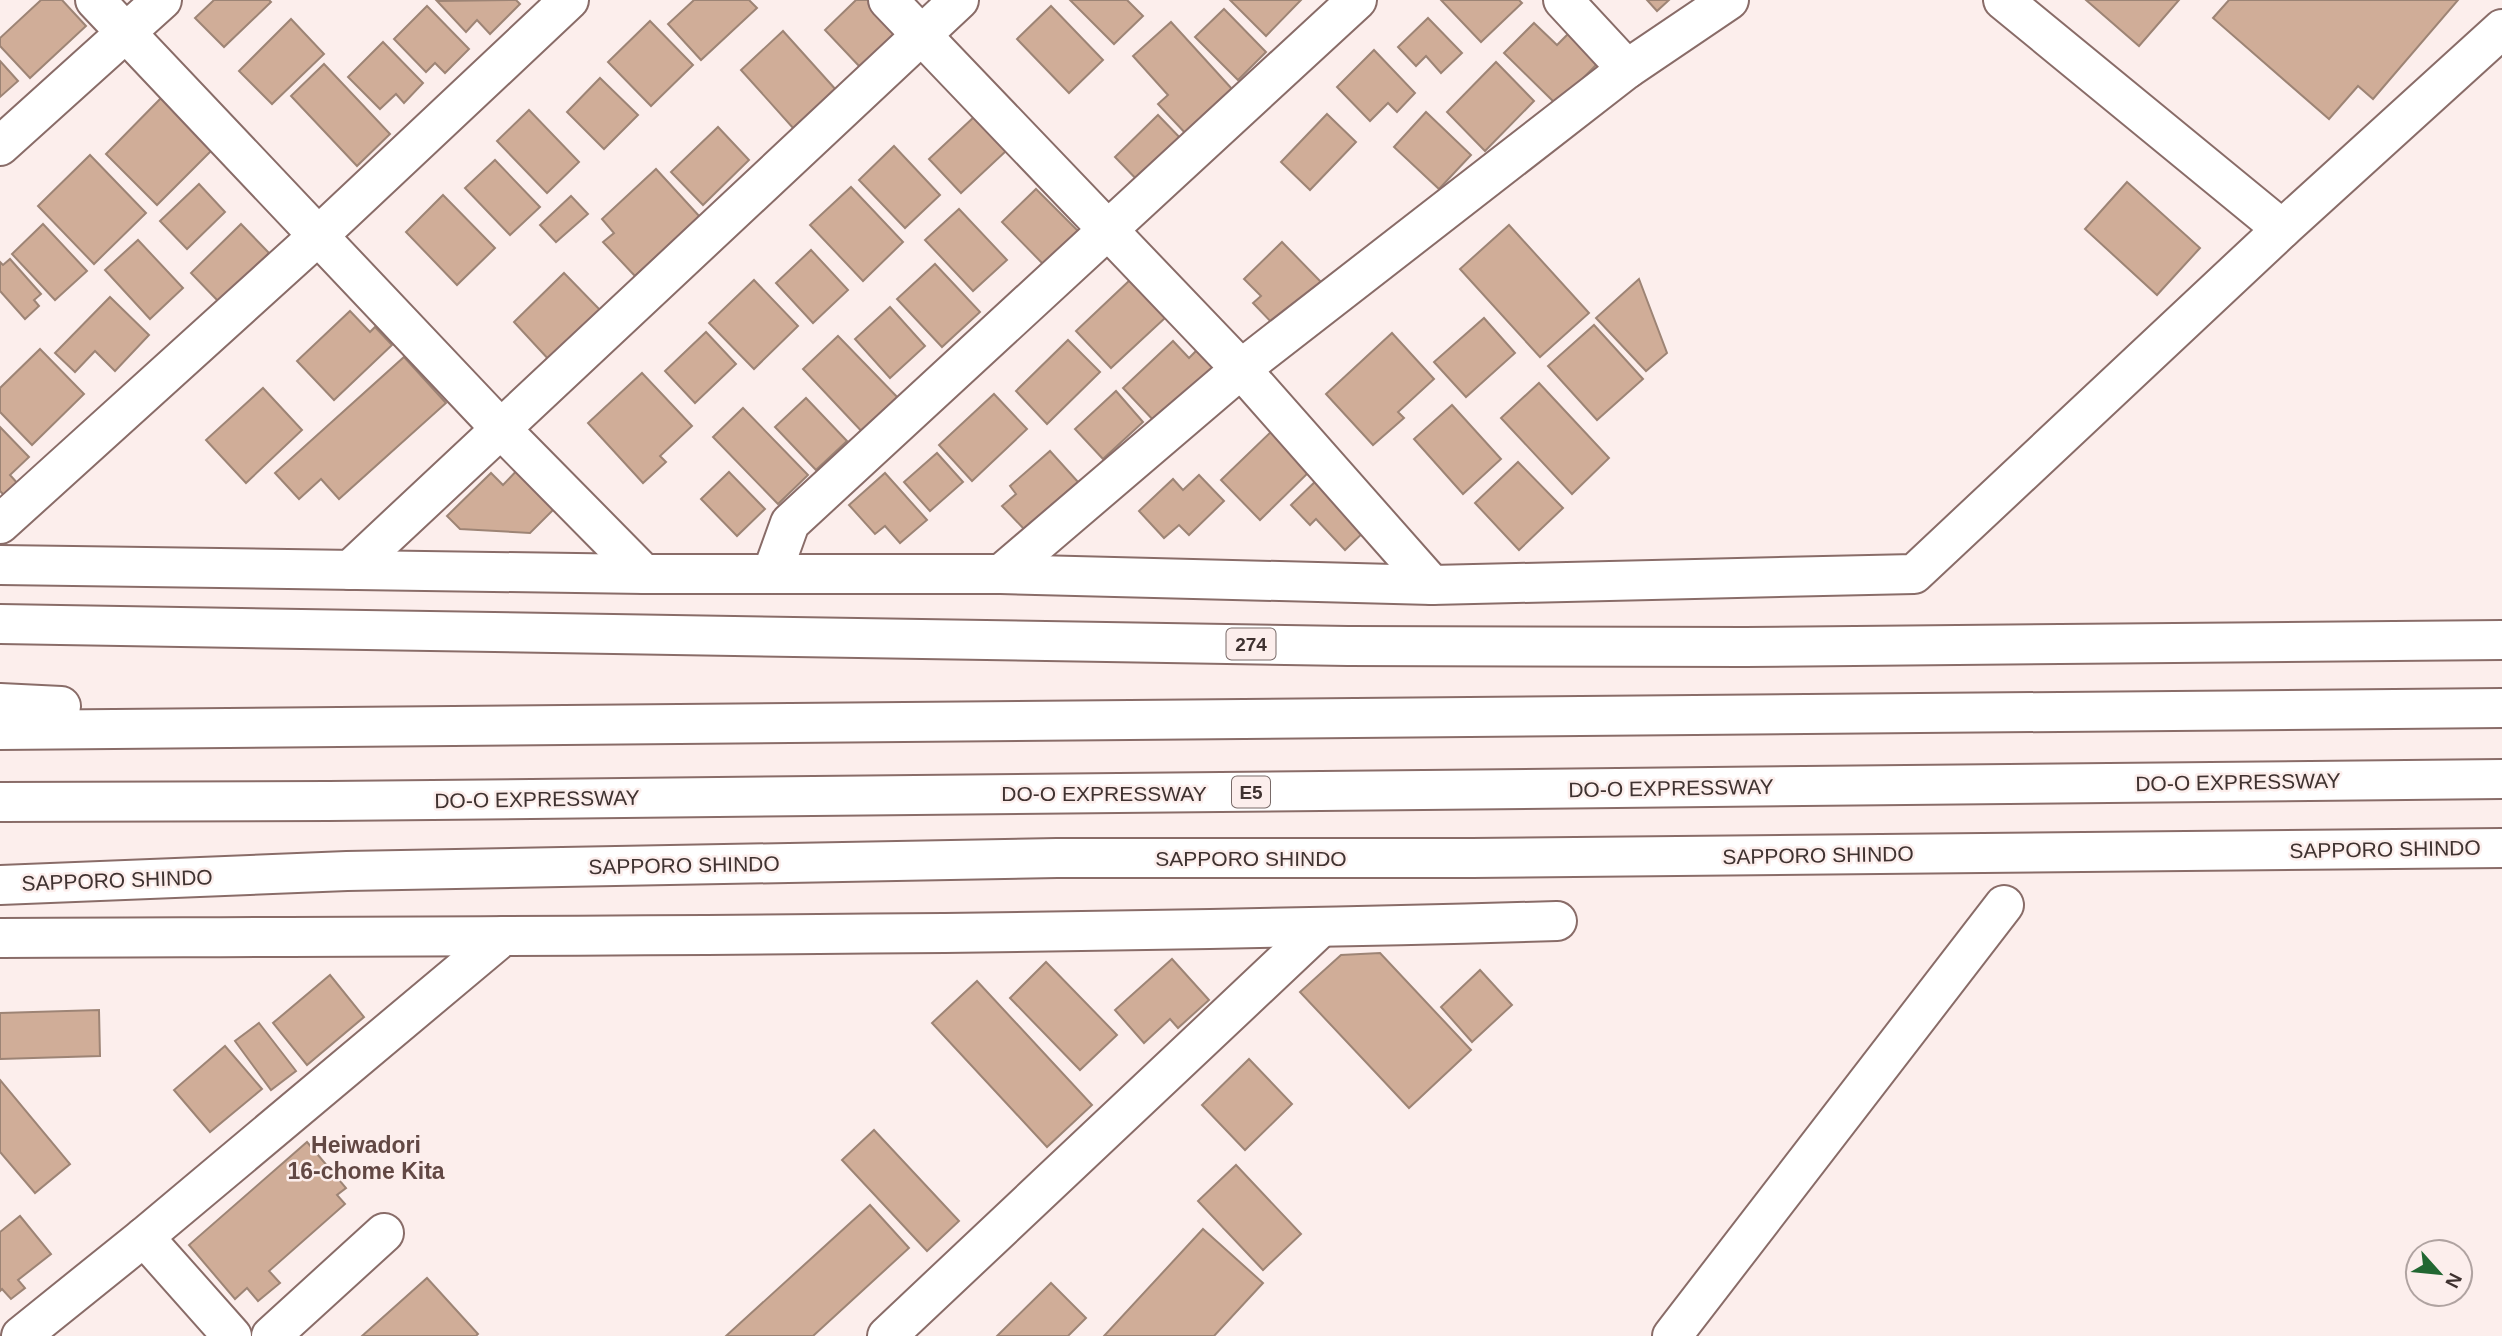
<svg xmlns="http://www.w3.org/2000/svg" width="2502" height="1336" font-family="Arial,sans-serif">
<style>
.building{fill:#d0ad98;stroke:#9d8475;stroke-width:2}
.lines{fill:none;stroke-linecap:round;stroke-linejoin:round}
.minor-casing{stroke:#896c68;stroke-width:42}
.highway-casing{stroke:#896c68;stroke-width:42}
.minor{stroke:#fff;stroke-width:38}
.highway{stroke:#fff;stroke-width:38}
.labels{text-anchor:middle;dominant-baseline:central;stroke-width:5;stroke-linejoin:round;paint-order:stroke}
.shield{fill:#fceeec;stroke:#786a68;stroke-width:2}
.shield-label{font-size:19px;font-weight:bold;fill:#3f3230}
.street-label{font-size:21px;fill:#3f3230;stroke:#fceeec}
.neighbourhood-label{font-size:23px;font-weight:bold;fill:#624844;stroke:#fceeec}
</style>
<rect width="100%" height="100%" fill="#fceeec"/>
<!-- building -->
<g class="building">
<polygon points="41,0 62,0 86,26 30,78 0,46 0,38"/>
<polygon points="214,0 269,0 271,2 224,47 195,18"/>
<polygon points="516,0 520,4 490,34 477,20 466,32 437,1"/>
<polygon points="694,0 749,0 757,8 701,60 668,24"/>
<polygon points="856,0 873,0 901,29 860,67 825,30"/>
<polygon points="1070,0 1127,0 1143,16 1114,44"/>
<polygon points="1230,0 1301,0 1266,36"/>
<polygon points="1441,0 1519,0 1522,3 1481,42"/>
<polygon points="1647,0 1669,0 1657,11"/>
<polygon points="2086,0 2179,0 2139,46"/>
<polygon points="2229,0 2458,0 2373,99 2358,86 2329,119 2213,18"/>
<polygon points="427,6 469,49 445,73 435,63 426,72 394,39"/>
<polygon points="1051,6 1103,60 1069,93 1017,39"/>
<polygon points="1224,9 1266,52 1238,80 1195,37"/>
<polygon points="1428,18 1462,53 1441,73 1426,56 1416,66 1398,47"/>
<polygon points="291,19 324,54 272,104 239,71"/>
<polygon points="650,21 693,65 651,106 608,62"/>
<polygon points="1171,22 1232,89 1202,116 1206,120 1188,136 1158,104 1168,95 1133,56"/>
<polygon points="1534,23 1557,45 1568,34 1598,63 1557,105 1504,53"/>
<polygon points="783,31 837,91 794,129 741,70"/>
<polygon points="383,42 423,83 404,103 396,94 380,109 348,77"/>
<polygon points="1374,50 1415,93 1397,112 1388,103 1370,121 1337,87"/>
<polygon points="0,61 18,81 0,97"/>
<polygon points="1496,62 1534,101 1485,151 1447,112"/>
<polygon points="324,64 390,134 357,166 291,96"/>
<polygon points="600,78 638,115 604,149 567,112"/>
<polygon points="164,95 215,147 157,205 106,154"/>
<polygon points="529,110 579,162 547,193 497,141"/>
<polygon points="1426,112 1471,155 1439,189 1394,147"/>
<polygon points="1327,114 1356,142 1310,190 1281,162"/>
<polygon points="1158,115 1186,144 1143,186 1115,157"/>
<polygon points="974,117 1006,151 961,193 929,159"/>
<polygon points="718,127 749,160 703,205 671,172"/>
<polygon points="894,146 940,195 905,228 859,180"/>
<polygon points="90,155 146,213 94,264 38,206"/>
<polygon points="495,160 540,207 510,235 465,188"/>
<polygon points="656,169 700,217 635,276 603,242 614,233 602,219"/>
<polygon points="2127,182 2200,248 2157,295 2085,229"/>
<polygon points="199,184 225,212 187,249 160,221"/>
<polygon points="851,187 903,242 863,281 810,225"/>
<polygon points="1036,189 1080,233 1045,266 1002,222"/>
<polygon points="443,195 495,248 457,285 406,232"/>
<polygon points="571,196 588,214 556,242 540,225"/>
<polygon points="959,209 1007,260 973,291 925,240"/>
<polygon points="43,224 87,271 55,300 12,254"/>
<polygon points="241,224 269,253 219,302 191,273"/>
<polygon points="1509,225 1589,313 1540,357 1460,269"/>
<polygon points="138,240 183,288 150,319 105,270"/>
<polygon points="1282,242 1321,282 1275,326 1253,303 1261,296 1244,279"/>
<polygon points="811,250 848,290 813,323 776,283"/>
<polygon points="10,259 41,294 34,300 39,306 25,319 0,291 0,262 3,265"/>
<polygon points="935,264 980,312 942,347 897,299"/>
<polygon points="564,273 602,312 551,362 514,322"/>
<polygon points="1639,279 1667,353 1646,371 1596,318"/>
<polygon points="754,280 798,326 754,369 709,323"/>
<polygon points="1130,280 1165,318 1111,368 1076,331"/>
<polygon points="110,297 149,335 115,371 95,351 75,372 55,353"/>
<polygon points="890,307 925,346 890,378 855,339"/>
<polygon points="350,311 370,332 375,327 392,345 334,400 297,361"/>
<polygon points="1484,318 1515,353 1466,397 1434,362"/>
<polygon points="1594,325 1643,379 1597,420 1548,366"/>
<polygon points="706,332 736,364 695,403 665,371"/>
<polygon points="1392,333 1434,379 1398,412 1404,418 1373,445 1326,394"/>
<polygon points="838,336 903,403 867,437 803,369"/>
<polygon points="1068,340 1100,372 1047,424 1016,391"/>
<polygon points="1173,341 1189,358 1200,347 1217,366 1156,423 1123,388"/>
<polygon points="40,349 84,394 32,445 0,412 0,388"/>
<polygon points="404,357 446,403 339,499 321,479 299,499 275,473"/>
<polygon points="642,373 692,426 660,456 666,462 643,483 588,423"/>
<polygon points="1539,383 1609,458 1572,494 1501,418"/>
<polygon points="263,388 302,430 246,483 206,440"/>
<polygon points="1116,391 1143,422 1103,459 1075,429"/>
<polygon points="994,394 1027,429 972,481 939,445"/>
<polygon points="806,398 847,441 816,470 775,427"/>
<polygon points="1452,405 1501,459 1463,494 1414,439"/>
<polygon points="743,408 808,475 778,504 713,437"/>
<polygon points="0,427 29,457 10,475 19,485 6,497 0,491"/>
<polygon points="1274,429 1312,469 1260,520 1221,480"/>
<polygon points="1050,451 1078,482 1024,529 1002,506 1016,494 1010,486"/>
<polygon points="937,453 963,482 930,511 904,482"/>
<polygon points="1518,462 1563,508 1519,550 1475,503"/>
<polygon points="524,463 562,501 530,533 460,529 447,516 491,473 503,485"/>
<polygon points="729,472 765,509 737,536 701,499"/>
<polygon points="885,473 927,520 900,543 885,526 875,534 849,505"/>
<polygon points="1199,475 1224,501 1189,535 1179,525 1164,538 1139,511 1173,479 1183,490"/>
<polygon points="1322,475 1370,526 1345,550 1316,519 1310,525 1291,505"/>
<polygon points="1380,953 1471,1050 1409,1108 1300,992 1341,955"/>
<polygon points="1172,959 1209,1000 1178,1028 1170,1019 1144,1043 1115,1010"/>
<polygon points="1046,962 1117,1035 1080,1070 1010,998"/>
<polygon points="1480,970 1512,1005 1472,1042 1441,1007"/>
<polygon points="330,975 364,1017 307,1065 273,1023"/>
<polygon points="977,981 1092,1105 1047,1147 932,1023"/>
<polygon points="99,1010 100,1056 0,1059 0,1013"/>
<polygon points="259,1023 296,1071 271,1090 235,1041"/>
<polygon points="225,1046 262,1089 210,1132 174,1090"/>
<polygon points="1249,1059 1292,1104 1245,1150 1202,1105"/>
<polygon points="0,1080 70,1164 35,1193 0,1152"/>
<polygon points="874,1130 959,1221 927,1251 842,1160"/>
<polygon points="307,1142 346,1188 337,1195 345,1204 269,1271 280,1283 258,1301 247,1288 235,1299 189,1245"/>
<polygon points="1236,1165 1301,1234 1263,1270 1198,1201"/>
<polygon points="870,1205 909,1248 813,1336 726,1336"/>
<polygon points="20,1216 51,1254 18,1280 25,1288 11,1299 2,1289 0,1291 0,1232"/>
<polygon points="1203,1229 1263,1283 1214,1336 1104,1336"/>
<polygon points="427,1278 478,1334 476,1336 362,1336"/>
<polygon points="1051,1283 1086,1318 1068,1336 997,1336"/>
</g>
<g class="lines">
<!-- minor casing -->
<g class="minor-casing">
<g id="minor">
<polyline points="95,0 501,429 644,574"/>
<polyline points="888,0 1241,369 1432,585"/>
<polyline points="1563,0 1627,69"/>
<polyline points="2003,0 2282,229"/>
<polyline points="0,146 162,0"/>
<polyline points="0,524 319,235 569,0"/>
<polyline points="0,565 644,574 1001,574 1432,585 1914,574 2282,229 2502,29"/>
<polyline points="350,570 959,0"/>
<polyline points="772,573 790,523 1357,0"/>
<polyline points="1001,574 1241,369 1627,69 1729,0"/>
<path d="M0,938C519,936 1038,936 1557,921"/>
<polyline points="144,1237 232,1336"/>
<polyline points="21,1336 144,1237 503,936"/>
<polyline points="271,1336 384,1233"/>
<polyline points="887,1336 1320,928"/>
<polyline points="1672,1336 2004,905"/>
</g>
</g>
<!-- highway casing -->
<g class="highway-casing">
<g id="highway">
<polyline points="0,624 1348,646 1745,647 2502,640"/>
<polyline points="0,703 61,706"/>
<polyline points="0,730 2502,708"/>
<polyline points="0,802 329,801 2502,779"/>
<polyline points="0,885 347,871 1057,858 1472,858 2502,848"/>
</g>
</g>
<!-- minor -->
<use href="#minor" class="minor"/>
<!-- highway -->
<use href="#highway" class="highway"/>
</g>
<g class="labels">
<!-- shield labels -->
<g class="shield">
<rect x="1226.5" y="628.5" width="49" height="31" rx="5"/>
<rect x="1232" y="776.5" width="38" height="31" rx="5"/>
</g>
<g class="shield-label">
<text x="1251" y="644">274</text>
<text x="1251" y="792">E5</text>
</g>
<!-- street labels -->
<g class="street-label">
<text transform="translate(2238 782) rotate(-1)">DO-O EXPRESSWAY</text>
<text transform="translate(1671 788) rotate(-1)">DO-O EXPRESSWAY</text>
<text x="1104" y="793">DO-O EXPRESSWAY</text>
<text transform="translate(537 799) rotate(-1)">DO-O EXPRESSWAY</text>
<text transform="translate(2385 849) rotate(-1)">SAPPORO SHINDO</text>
<text transform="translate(1818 855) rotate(-1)">SAPPORO SHINDO</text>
<text x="1251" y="858">SAPPORO SHINDO</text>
<text transform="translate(684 865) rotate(-1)">SAPPORO SHINDO</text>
<text transform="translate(117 880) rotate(-2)">SAPPORO SHINDO</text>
</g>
<!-- neighbourhood labels -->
<g class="neighbourhood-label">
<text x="366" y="1145">Heiwadori<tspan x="366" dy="26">16-chome Kita</tspan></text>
</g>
</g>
<!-- north arrow -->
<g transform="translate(2439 1273) rotate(117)"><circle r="33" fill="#fceeec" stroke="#b0a3a1" stroke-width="2"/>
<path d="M0-5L12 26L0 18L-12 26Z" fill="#226732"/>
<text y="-10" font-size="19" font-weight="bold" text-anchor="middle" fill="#3f3230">N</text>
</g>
</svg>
